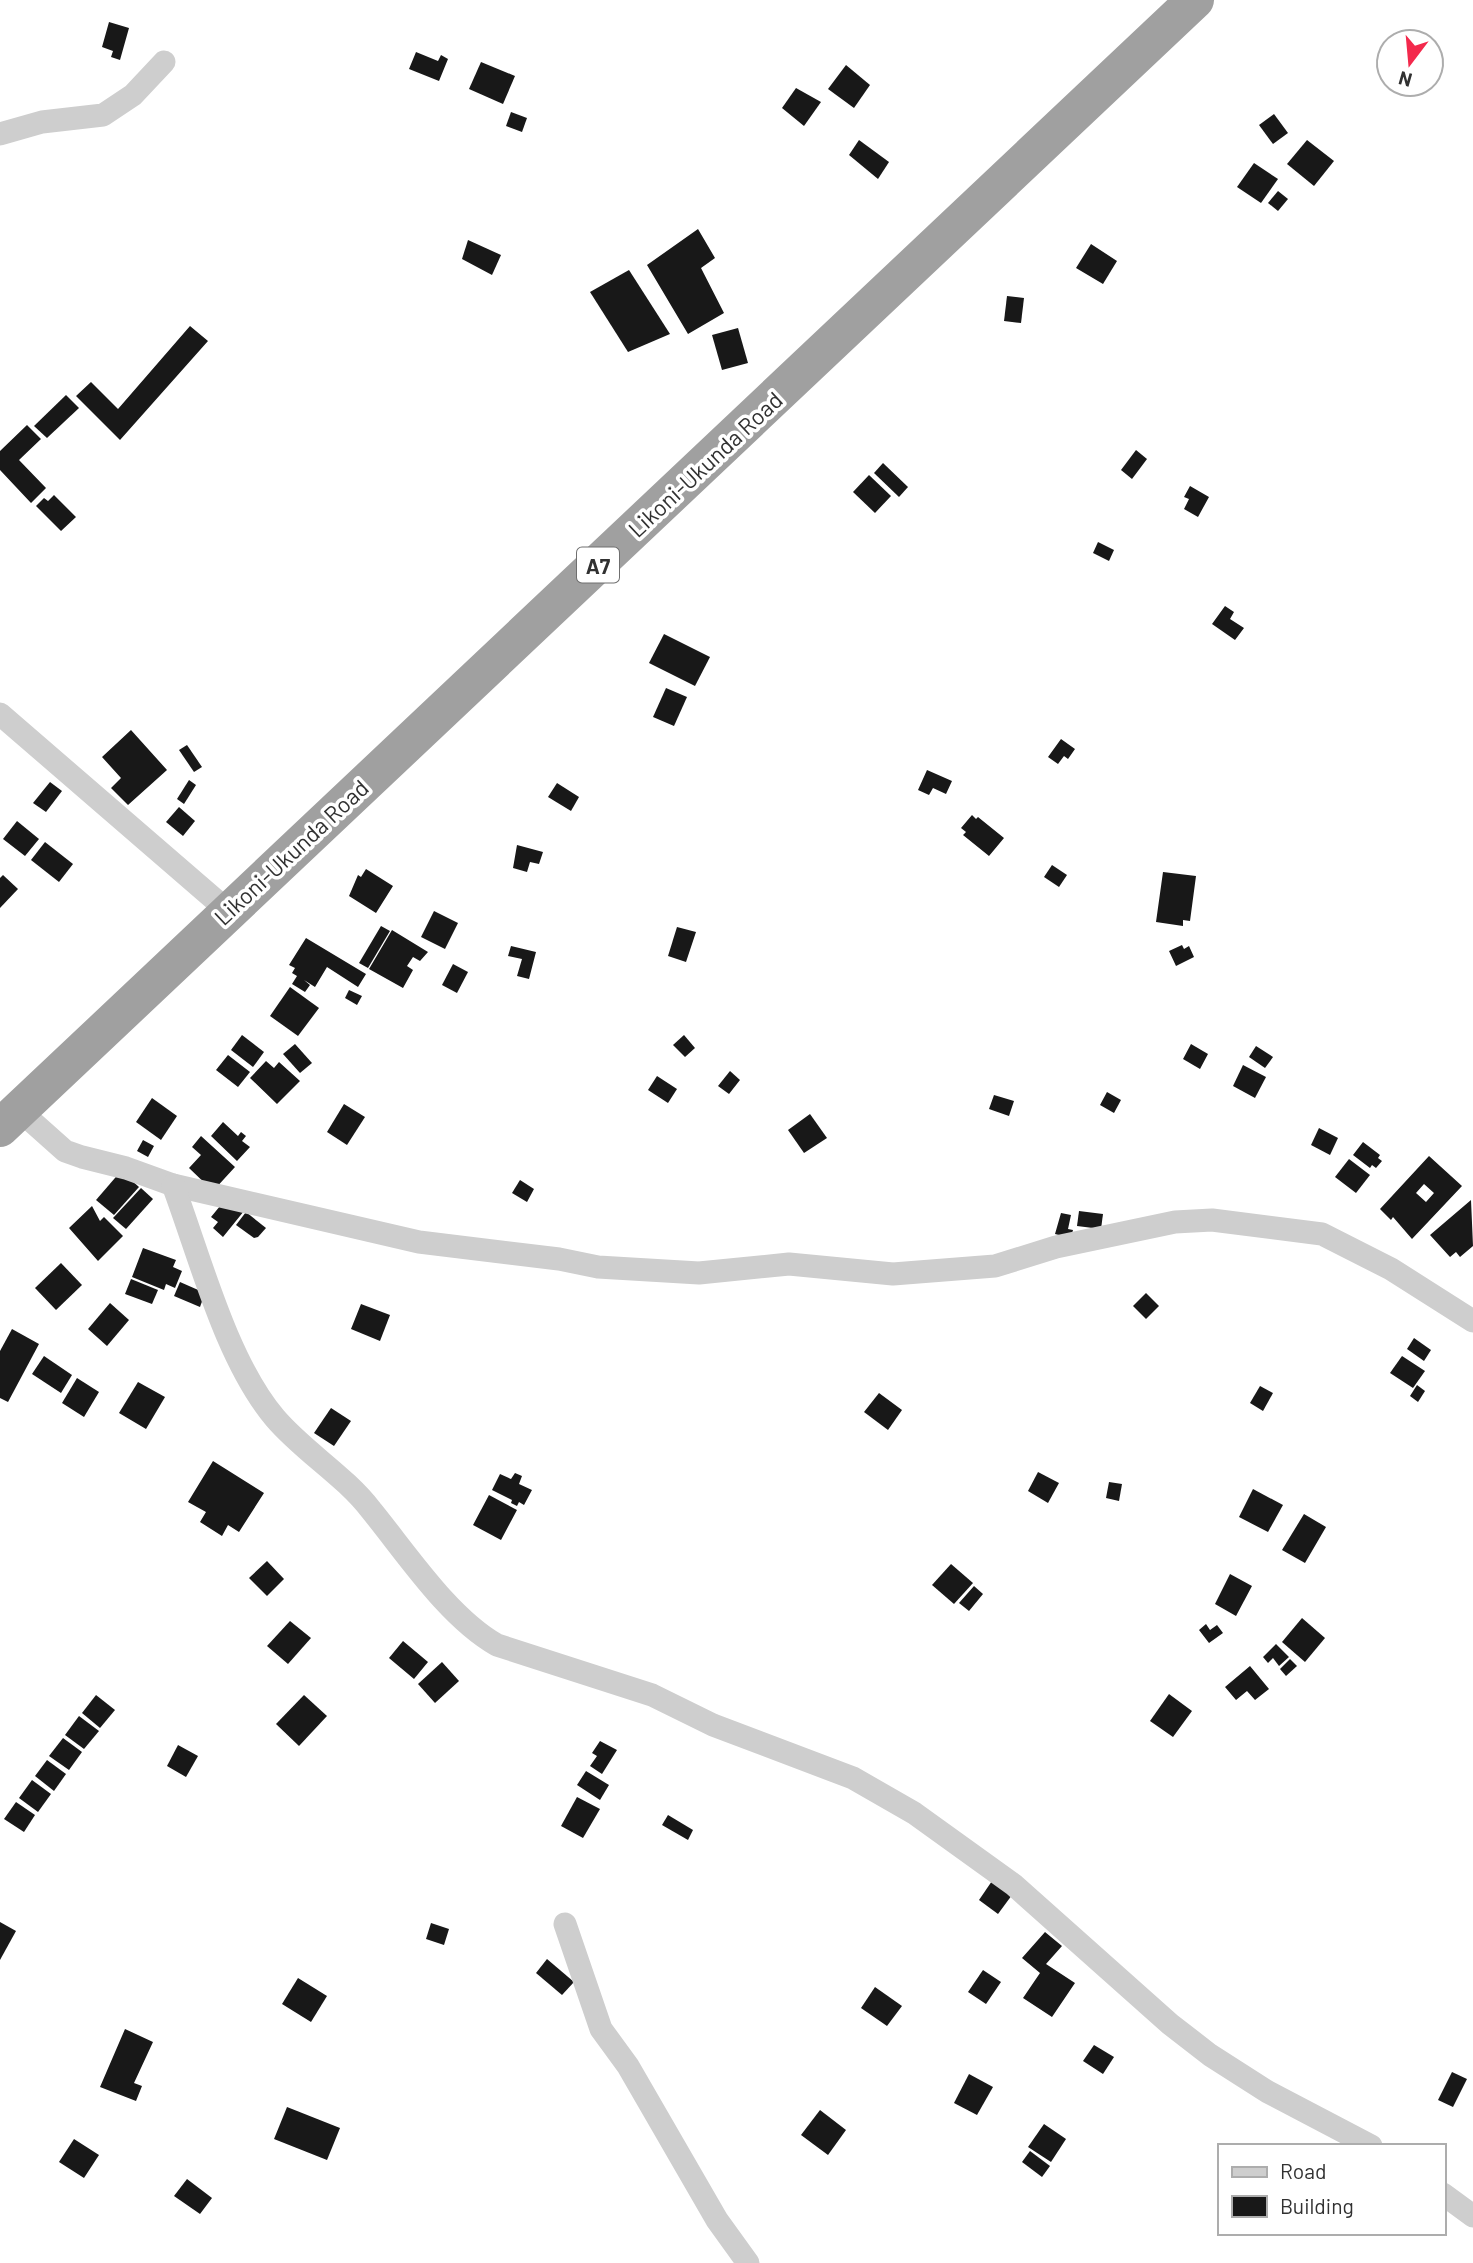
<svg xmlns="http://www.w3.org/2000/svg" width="1473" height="2263" font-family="Barlow,sans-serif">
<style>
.building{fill:#181818;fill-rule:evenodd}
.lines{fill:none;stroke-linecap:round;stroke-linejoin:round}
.minor{stroke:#cecece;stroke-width:23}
.trunk{stroke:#a0a0a0;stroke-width:38}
.labels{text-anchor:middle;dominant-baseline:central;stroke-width:7;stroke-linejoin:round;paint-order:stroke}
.shield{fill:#fff;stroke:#6f6f6f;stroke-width:2}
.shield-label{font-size:21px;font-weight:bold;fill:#313131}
.street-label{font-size:23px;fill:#313131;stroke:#fff}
</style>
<rect width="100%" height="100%" fill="#fff"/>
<!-- building -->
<g class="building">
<polygon points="109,22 129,28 120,60 111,57 113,51 102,47"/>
<polygon points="416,52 438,61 441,55 448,59 439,81 409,69"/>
<polygon points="481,62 515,76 503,104 469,89"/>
<polygon points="846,65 870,85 854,108 828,89"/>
<polygon points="796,88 821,102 804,126 782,108"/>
<polygon points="511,112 527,118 522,132 506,126"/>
<polygon points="1274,114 1288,133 1273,144 1259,125"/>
<polygon points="859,140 889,162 878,179 849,155"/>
<polygon points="1307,140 1334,161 1314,186 1287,164"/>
<polygon points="1254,163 1278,179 1261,203 1237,187"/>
<polygon points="1278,191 1288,199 1278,211 1268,203"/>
<polygon points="698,229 715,258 701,268 724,313 688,334 647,265"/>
<polygon points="468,240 501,255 492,275 462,259"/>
<polygon points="1091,244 1117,261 1103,284 1076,268"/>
<polygon points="629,270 670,334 628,352 590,292"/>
<polygon points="1007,296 1024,298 1021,323 1004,321"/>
<polygon points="190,326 208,341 120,440 76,396 91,382 118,409"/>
<polygon points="738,328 748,363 722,370 712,335"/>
<polygon points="66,395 79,408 47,438 34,426"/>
<polygon points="27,425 41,439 19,460 46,488 31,503 0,470 0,451"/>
<polygon points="1136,450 1147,459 1132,479 1121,470"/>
<polygon points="883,463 908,487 899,497 874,473"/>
<polygon points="869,475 891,496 875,513 853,492"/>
<polygon points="1190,486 1209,497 1198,517 1184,509 1189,499 1184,497"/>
<polygon points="54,495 76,517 61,531 36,506 44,498 48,501"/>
<polygon points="1098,542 1114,550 1109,561 1093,553"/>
<polygon points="1225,606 1234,612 1230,619 1244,628 1235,640 1212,624"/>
<polygon points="664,634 710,657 695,686 649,663"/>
<polygon points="666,688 687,697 674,726 653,717"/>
<polygon points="131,730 167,770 128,805 111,788 121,778 102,757"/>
<polygon points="1061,739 1075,749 1068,759 1064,756 1058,764 1048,757"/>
<polygon points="187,745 202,767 194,772 179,750"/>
<polygon points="927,770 952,781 946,794 933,788 929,795 918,790"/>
<polygon points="189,780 196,785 184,804 177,799"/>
<polygon points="50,782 62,791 46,812 33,803"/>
<polygon points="557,783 579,797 571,811 548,797"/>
<polygon points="179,807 195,821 183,836 166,822"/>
<polygon points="972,815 976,819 978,817 1004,838 989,856 963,835 966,832 961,828"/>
<polygon points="17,821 39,839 25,856 3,839"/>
<polygon points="45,842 73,864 59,882 31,860"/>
<polygon points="517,845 543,852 539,864 530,862 527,872 513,868"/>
<polygon points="1052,865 1067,875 1059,887 1044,877"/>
<polygon points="366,869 393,886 376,913 349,896 358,875 361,877"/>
<polygon points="1163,872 1196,876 1190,921 1183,920 1183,926 1156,922"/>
<polygon points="3,875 18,889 0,908 0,878"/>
<polygon points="434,911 458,923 445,949 421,937"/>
<polygon points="381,926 390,931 368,968 359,963"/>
<polygon points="677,927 696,932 686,962 668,956"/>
<polygon points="392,930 428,952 420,961 413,957 407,966 413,970 403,988 369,969"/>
<polygon points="306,938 366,974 358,987 327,967 315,987 304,980 310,985 305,992 292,984 297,976 292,973 295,968 289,965"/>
<polygon points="1182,945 1184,949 1189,946 1194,957 1176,966 1169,951"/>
<polygon points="511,946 536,952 529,979 517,976 522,959 508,956"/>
<polygon points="453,964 468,972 457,993 442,985"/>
<polygon points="290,987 319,1008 298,1036 270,1016"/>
<polygon points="349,990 362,996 357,1005 345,998"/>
<polygon points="242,1035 264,1052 253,1067 231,1050"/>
<polygon points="684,1035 695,1048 685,1057 673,1045"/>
<polygon points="295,1044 312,1063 300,1073 283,1054"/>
<polygon points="1191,1044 1208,1054 1200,1069 1183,1059"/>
<polygon points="1256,1046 1273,1057 1265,1068 1249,1057"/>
<polygon points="228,1055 250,1072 238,1087 216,1070"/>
<polygon points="266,1061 274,1068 279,1062 300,1081 277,1104 250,1078"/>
<polygon points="1243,1065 1266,1077 1255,1098 1233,1086"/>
<polygon points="730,1071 740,1080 729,1094 718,1086"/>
<polygon points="657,1076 677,1089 668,1103 648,1090"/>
<polygon points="1107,1092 1121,1100 1114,1113 1100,1105"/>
<polygon points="994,1095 1014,1101 1009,1116 989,1109"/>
<polygon points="152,1098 177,1116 161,1140 136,1122"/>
<polygon points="344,1104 365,1117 347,1145 327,1132"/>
<polygon points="810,1114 827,1138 804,1153 788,1130"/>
<polygon points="223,1122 238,1136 241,1132 246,1136 242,1141 250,1147 237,1161 211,1136"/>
<polygon points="1319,1128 1338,1138 1330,1155 1311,1145"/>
<polygon points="201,1136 235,1167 213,1191 189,1168 201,1155 192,1147"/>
<polygon points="143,1140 154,1146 148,1157 137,1151"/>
<polygon points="1363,1142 1380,1155 1378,1158 1382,1161 1376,1168 1372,1165 1370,1168 1353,1155"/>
<path d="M1429,1156L1462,1186L1412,1239L1393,1217L1391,1220L1380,1209ZM1424,1184L1434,1193L1426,1202L1416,1193Z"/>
<polygon points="1349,1159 1370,1175 1356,1193 1335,1177"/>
<polygon points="121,1171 139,1187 114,1215 96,1200"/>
<polygon points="520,1180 534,1189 527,1202 512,1193"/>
<polygon points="141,1188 153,1199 126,1229 113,1218"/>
<polygon points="225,1200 244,1211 223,1237 213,1228 218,1222 211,1217"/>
<polygon points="1471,1200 1473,1246 1460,1257 1456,1252 1450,1257 1430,1235"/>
<polygon points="92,1206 100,1221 104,1217 123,1236 98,1261 69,1228"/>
<polygon points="1079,1211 1103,1214 1101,1229 1077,1226"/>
<polygon points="246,1212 266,1228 258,1237 254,1238 236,1225"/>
<polygon points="1061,1213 1071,1215 1068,1229 1073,1230 1071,1238 1055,1234"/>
<polygon points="143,1248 176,1260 173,1267 182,1271 175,1288 166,1284 164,1290 132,1277"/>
<polygon points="61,1263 82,1285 56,1310 35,1288"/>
<polygon points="131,1279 158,1290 152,1304 125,1294"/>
<polygon points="180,1282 205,1293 200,1307 174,1296"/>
<polygon points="1146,1293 1159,1306 1146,1319 1133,1306"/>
<polygon points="110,1303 129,1320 107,1346 88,1329"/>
<polygon points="361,1304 390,1315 380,1341 351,1329"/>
<polygon points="12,1329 39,1344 8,1402 0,1398 0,1351"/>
<polygon points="1414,1338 1431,1350 1424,1361 1407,1349"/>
<polygon points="44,1356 72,1375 61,1393 32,1374"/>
<polygon points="1402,1356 1425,1371 1413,1388 1390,1373"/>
<polygon points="77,1378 99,1392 84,1417 62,1403"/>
<polygon points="138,1382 165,1397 146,1429 119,1413"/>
<polygon points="1417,1385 1425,1391 1418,1402 1410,1396"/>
<polygon points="1260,1386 1273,1393 1263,1411 1250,1403"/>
<polygon points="879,1393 902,1410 888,1430 864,1412"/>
<polygon points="331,1408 351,1421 334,1446 314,1433"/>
<polygon points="213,1461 264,1493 239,1532 228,1525 222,1536 200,1522 206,1512 188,1502"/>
<polygon points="1038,1472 1059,1483 1048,1503 1028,1491"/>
<polygon points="515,1473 522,1476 519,1484 532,1490 524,1505 519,1502 517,1506 511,1503 512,1500 492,1490 500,1474 511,1479"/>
<polygon points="1109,1482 1122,1484 1119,1501 1106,1498"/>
<polygon points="1253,1489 1283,1505 1268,1532 1239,1517"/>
<polygon points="489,1495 517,1510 501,1540 473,1525"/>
<polygon points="1304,1514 1326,1527 1305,1563 1282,1550"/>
<polygon points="267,1561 284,1579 267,1596 249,1578"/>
<polygon points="951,1564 973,1583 954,1604 932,1585"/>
<polygon points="1230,1574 1252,1586 1236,1616 1215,1604"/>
<polygon points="974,1586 983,1594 969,1611 959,1603"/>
<polygon points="1302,1618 1325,1638 1305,1662 1282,1642"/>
<polygon points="290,1621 311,1638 288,1664 267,1646"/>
<polygon points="1206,1624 1210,1630 1217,1625 1223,1633 1209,1643 1199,1630"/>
<polygon points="403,1641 428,1662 414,1679 389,1658"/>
<polygon points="1276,1644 1289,1657 1279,1666 1273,1658 1268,1663 1263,1657"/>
<polygon points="1290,1659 1297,1666 1286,1676 1280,1669"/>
<polygon points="442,1662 459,1681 435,1703 418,1684"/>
<polygon points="1250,1666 1269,1689 1255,1700 1247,1691 1236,1700 1225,1687"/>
<polygon points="1169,1694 1192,1711 1173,1737 1150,1721"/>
<polygon points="96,1695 115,1710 100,1728 82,1713"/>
<polygon points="304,1695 327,1716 299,1746 276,1724"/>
<polygon points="79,1716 99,1731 84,1749 65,1735"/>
<polygon points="63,1738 82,1752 69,1770 49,1756"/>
<polygon points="600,1741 617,1750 602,1774 590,1766 597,1756 592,1753"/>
<polygon points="178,1745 198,1756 186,1777 167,1766"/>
<polygon points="47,1760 66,1774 54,1791 35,1776"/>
<polygon points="586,1771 609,1785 600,1800 577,1785"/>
<polygon points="32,1780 51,1794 38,1812 19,1798"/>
<polygon points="577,1797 600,1809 583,1838 561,1826"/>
<polygon points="16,1802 35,1815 24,1832 4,1819"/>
<polygon points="668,1815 693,1830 688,1840 662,1825"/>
<polygon points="992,1881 1012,1895 998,1914 979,1900"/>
<polygon points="0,1922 16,1931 0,1960"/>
<polygon points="431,1923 449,1929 444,1945 426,1939"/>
<polygon points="1045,1932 1062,1946 1046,1964 1075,1983 1052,2017 1023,1998 1040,1973 1022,1958"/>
<polygon points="547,1959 574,1982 562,1995 536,1973"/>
<polygon points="983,1970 1001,1982 986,2004 968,1992"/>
<polygon points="298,1978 327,1996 311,2022 282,2004"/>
<polygon points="875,1987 902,2006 887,2026 861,2008"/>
<polygon points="125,2029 153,2042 134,2083 142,2086 136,2101 100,2087"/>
<polygon points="1094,2045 1114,2057 1103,2074 1083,2061"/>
<polygon points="1452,2072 1467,2079 1453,2107 1438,2100"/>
<polygon points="969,2074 993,2087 977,2115 954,2103"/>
<polygon points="287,2107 340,2128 327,2160 274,2139"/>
<polygon points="820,2110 846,2130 828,2155 801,2135"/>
<polygon points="1044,2124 1066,2139 1051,2162 1028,2147"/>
<polygon points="74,2139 99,2155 84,2178 59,2162"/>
<polygon points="1030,2151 1050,2166 1042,2177 1022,2162"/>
<polygon points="187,2179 212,2198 200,2214 174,2196"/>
</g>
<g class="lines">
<!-- minor -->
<g class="minor">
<polyline points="0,134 42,122 103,115 133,95 164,62"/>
<polyline points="0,714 228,911"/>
<polyline points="19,1110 65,1151 82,1157 126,1168 173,1185 419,1242 559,1259 598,1267 699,1273 789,1264 893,1274 995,1266 1056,1247 1175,1222 1212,1220 1322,1234 1391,1269 1473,1321"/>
<path d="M173,1185C200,1257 226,1360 275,1418C304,1452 344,1475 371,1510C407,1554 448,1617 497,1645L652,1695L713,1725L853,1778L914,1813L1014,1885L1170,2024L1210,2055L1268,2092L1371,2146"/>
<polyline points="565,1924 601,2029 628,2066 717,2220 748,2263"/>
<polyline points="1443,2194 1473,2216"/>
</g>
<!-- trunk -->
<polyline class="trunk" points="0,1128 1195,0"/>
</g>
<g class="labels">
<!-- shield labels -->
<rect class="shield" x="577" y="547.5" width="42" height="35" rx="5"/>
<g class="shield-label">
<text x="598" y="565">A7</text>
</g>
<!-- street labels -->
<g class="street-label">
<text transform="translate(705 464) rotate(-43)">Likoni-Ukunda Road</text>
<text transform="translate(291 852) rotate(-43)">Likoni-Ukunda Road</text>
</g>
</g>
<!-- legend -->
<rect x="1218" y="2144" width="228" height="91" fill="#ffffff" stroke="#adadad" stroke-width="2"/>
<rect x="1232" y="2167" width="35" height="10" fill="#cecece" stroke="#adadad" stroke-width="2"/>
<text x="1280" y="2179" font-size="21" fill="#313131">Road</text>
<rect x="1232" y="2196" width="35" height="21" fill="#181818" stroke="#adadad" stroke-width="2"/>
<text x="1280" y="2214" font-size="21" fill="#313131">Building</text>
<!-- north arrow -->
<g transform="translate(1410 63) rotate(196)"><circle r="33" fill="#ffffff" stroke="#adadad" stroke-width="2"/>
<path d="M0-5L12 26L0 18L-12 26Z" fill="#f3294c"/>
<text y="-10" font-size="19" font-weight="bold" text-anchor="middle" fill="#313131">N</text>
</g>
</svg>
